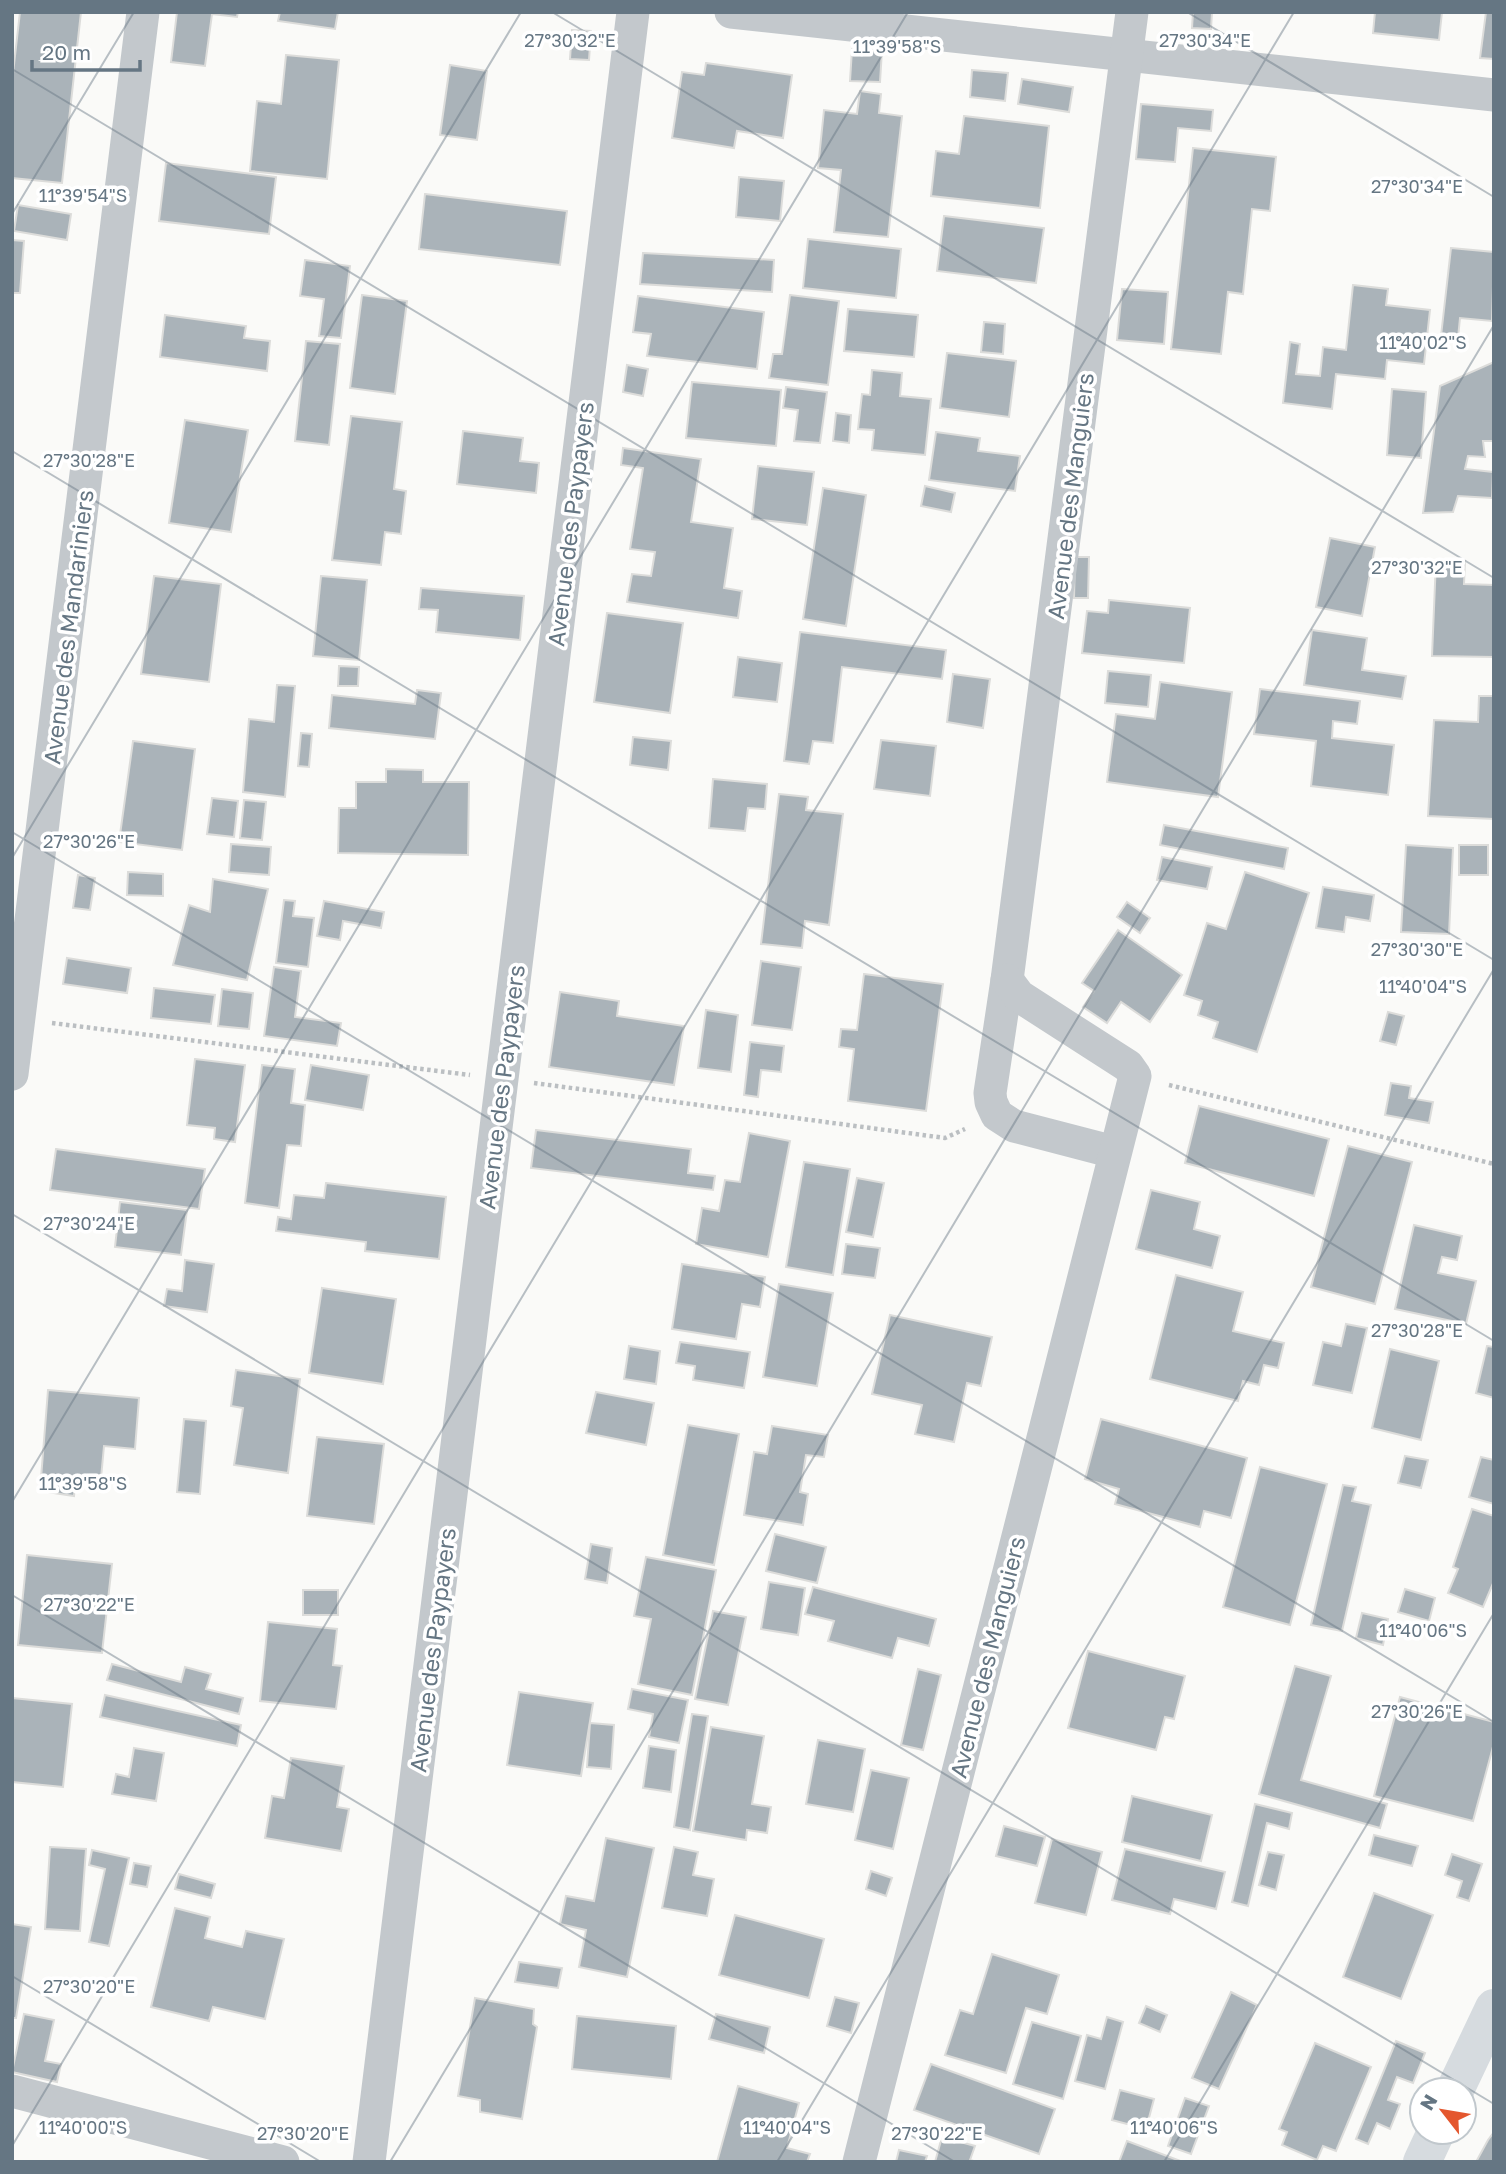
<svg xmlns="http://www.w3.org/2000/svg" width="1506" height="2174" font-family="'Golos Text',sans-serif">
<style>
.building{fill:#aab3b9;stroke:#dcdcda;stroke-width:2}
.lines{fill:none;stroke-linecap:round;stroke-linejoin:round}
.path{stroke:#bbbfc2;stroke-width:4.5;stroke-dasharray:3.5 3.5;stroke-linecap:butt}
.street{stroke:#c3c8cc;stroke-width:33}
.secondary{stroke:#d6dbdf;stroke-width:38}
.ticks{fill:none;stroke:#657683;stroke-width:2;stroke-opacity:0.45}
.labels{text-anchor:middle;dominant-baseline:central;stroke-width:7;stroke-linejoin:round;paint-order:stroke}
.street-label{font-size:23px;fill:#657683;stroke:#fff}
.ticks-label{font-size:18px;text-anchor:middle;fill:#657683;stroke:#fff;stroke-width:7;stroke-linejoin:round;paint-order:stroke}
</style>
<rect width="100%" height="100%" fill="#fafaf8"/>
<!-- building -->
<g class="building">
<polygon points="20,12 81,12 62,183 12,178 12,82"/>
<polygon points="177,12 238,12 237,17 212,14 205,66 171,62"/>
<polygon points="280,12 338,12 335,29 278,21"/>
<polygon points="1193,12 1212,12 1211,29 1192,28"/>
<polygon points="1375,12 1442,12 1439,40 1373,33"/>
<polygon points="1486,12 1494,12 1494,59 1480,58"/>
<polygon points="572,30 591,31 589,60 570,59"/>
<polygon points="852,49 882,50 880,82 850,81"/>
<polygon points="286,55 339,60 327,179 250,171 257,101 281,104"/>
<polygon points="706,63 792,75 783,138 737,131 734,148 672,138 682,72 704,75"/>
<polygon points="450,65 487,71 477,140 440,135"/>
<polygon points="972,70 1008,73 1005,101 970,97"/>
<polygon points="1022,79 1073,87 1069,112 1018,104"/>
<polygon points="860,91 881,94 879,113 902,116 888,237 834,232 841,170 818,168 824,110 857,114"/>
<polygon points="1141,104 1213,110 1211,131 1178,128 1175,162 1136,159"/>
<polygon points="964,116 1049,126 1040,208 931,196 936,151 959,154"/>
<polygon points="1193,148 1276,157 1270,211 1252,209 1243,294 1228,292 1221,354 1171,349"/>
<polygon points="166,163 276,177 269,234 159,221"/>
<polygon points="739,177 784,181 780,221 736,217"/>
<polygon points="425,194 567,211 560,265 419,249"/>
<polygon points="18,205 71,214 67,240 14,231"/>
<polygon points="944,216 1044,228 1036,283 937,271"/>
<polygon points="808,239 901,249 896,298 803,288"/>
<polygon points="12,240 24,241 20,293 12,293"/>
<polygon points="1451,248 1494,252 1492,321 1460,318 1458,338 1441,336"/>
<polygon points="643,253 774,260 772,292 640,284"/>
<polygon points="305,260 350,266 341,338 319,336 324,299 300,296"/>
<polygon points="1353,285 1388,289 1386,305 1430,310 1424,364 1387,360 1385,379 1336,374 1332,409 1283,403 1290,342 1300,344 1296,374 1320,376 1323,347 1346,350"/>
<polygon points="1122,289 1168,292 1164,344 1117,340"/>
<polygon points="362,295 407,301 395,394 350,388"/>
<polygon points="790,295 839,301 828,385 769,378 773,354 782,354"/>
<polygon points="638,296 764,312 757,369 647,356 651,334 633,332"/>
<polygon points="848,309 918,315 914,357 844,351"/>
<polygon points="165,315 246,326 244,338 270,341 267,371 160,357"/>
<polygon points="984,322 1005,324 1003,354 981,352"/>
<polygon points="306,341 340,344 329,445 295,441"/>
<polygon points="947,353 1016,361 1009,417 940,408"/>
<polygon points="1494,362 1494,441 1483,441 1485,457 1468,456 1465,469 1493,472 1492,498 1458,496 1453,512 1423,513 1440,386"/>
<polygon points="627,365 648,369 643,396 623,392"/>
<polygon points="872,370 902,373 900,396 931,399 925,455 872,450 874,430 858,429 862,394 870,395"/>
<polygon points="692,382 781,390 776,446 686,438"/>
<polygon points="786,387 827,392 820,443 794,441 798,410 783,408"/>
<polygon points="1392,389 1426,392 1421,458 1387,455"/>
<polygon points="836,413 851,415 849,443 833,441"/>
<polygon points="351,416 402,422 394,489 406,491 401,534 385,532 381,565 332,560"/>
<polygon points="185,420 248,430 231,532 169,523"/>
<polygon points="463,431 523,438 520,461 539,463 536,493 457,484"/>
<polygon points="936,432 980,438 978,451 1020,456 1015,491 929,480"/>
<polygon points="623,448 701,459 691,522 733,528 724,588 742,591 738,618 627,602 632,574 651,576 655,552 630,549 643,468 621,465"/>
<polygon points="758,466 814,472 807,525 752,519"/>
<polygon points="925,486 955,493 951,512 921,506"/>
<polygon points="823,488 866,495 846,626 803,619"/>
<polygon points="1330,538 1375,547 1362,616 1316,607"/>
<polygon points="1075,557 1089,557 1088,598 1074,598"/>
<polygon points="1436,560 1465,561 1464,584 1494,585 1494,657 1432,656"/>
<polygon points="154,576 221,584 209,682 141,674"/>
<polygon points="321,576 367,580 359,660 313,656"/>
<polygon points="421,588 524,596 520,640 436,632 438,610 419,609"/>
<polygon points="1109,600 1190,608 1184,663 1082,653 1087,611 1108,613"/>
<polygon points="607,613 683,623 670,713 594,702"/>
<polygon points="1312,630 1367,638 1362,670 1406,676 1402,699 1304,685"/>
<polygon points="800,632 946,650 942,679 842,667 833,743 813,741 809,764 784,761"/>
<polygon points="738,657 782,663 777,702 733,697"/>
<polygon points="339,666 359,667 358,686 338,686"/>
<polygon points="1108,671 1151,675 1148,707 1105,703"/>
<polygon points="953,674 990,679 983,728 947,722"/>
<polygon points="1160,682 1232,692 1218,797 1107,782 1116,714 1155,719"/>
<polygon points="277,685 295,686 285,797 243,792 249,719 274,722"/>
<polygon points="1260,689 1360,701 1357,724 1333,721 1332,738 1394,745 1388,795 1311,786 1316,741 1254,734"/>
<polygon points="417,690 441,693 435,739 329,728 332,695 415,704"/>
<polygon points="1479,696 1494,696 1494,819 1428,816 1434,720 1478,722"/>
<polygon points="301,733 312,734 309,767 298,766"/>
<polygon points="633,737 671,741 668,770 630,765"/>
<polygon points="881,740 936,746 930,796 874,789"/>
<polygon points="133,741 195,749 182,850 119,842"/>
<polygon points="386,769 423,770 423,782 469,782 468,855 338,853 339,808 356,808 356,782 386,782"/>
<polygon points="713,779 767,784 765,809 748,808 745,831 709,828"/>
<polygon points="779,794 808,797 806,810 843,814 829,925 805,921 802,948 761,944"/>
<polygon points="212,798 238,801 234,837 207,834"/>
<polygon points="244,800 266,802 262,840 240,838"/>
<polygon points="1164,825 1288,848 1284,869 1160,845"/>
<polygon points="231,844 271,847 269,875 229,872"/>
<polygon points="1406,845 1453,848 1449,934 1401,932"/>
<rect x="1459" y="845" width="29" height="30"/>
<polygon points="1162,857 1212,867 1207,889 1157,880"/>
<polygon points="128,872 163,874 163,896 127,895"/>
<polygon points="1245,872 1309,893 1257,1052 1213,1038 1218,1022 1198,1015 1202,1001 1184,995 1207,923 1226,929"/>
<polygon points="78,875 95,878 90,910 73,908"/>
<polygon points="213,879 268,889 247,980 173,965 189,905 210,912"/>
<polygon points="1323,887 1374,895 1370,921 1346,917 1344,932 1316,928"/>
<polygon points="284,900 295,901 293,916 314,918 308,967 276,963"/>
<polygon points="324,901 384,912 381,928 343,921 340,940 317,936"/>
<polygon points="1127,902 1150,918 1140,933 1117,917"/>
<polygon points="1118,930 1182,975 1150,1022 1121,1002 1107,1023 1083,1007 1094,991 1082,983"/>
<polygon points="67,958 131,968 127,993 63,984"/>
<polygon points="761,961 801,967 792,1030 752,1025"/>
<polygon points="274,967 301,971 295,1017 341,1023 337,1046 264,1036"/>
<polygon points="864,974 943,984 926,1111 848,1101 854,1049 839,1047 841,1029 857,1030"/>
<polygon points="154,988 215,995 211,1024 151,1018"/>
<polygon points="222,989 253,993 249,1029 218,1026"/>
<polygon points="560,992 619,1001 617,1016 684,1026 674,1085 549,1067"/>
<polygon points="706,1010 738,1015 731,1072 698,1068"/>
<polygon points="1388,1012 1404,1016 1396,1045 1380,1041"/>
<polygon points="750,1042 784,1046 781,1072 761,1070 758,1097 744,1095"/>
<polygon points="195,1059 245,1065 235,1142 214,1139 215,1128 187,1125"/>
<polygon points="262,1065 295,1069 291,1103 305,1105 301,1146 287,1145 279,1208 245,1203"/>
<polygon points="311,1065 369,1075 363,1110 305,1100"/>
<polygon points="1391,1083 1411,1086 1409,1098 1433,1102 1429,1123 1385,1115"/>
<polygon points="1199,1106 1329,1139 1314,1196 1185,1163"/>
<polygon points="536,1130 691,1149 688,1173 715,1176 713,1190 531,1168"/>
<polygon points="749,1133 790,1141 768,1257 696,1244 702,1208 719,1211 725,1180 740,1182"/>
<polygon points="1348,1146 1412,1162 1375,1304 1311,1287"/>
<polygon points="56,1149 205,1169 199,1209 50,1190"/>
<polygon points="804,1162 850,1169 833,1275 786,1267"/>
<polygon points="857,1178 884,1183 873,1237 846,1232"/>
<polygon points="326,1183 446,1197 439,1259 365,1251 366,1242 276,1231 278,1217 291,1219 294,1195 324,1198"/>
<polygon points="1151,1190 1200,1202 1194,1229 1220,1236 1212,1268 1136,1249"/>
<polygon points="120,1202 187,1210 181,1255 115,1247"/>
<polygon points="1414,1225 1462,1236 1457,1260 1442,1257 1438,1273 1476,1281 1466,1324 1395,1309"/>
<polygon points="846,1244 880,1248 875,1278 842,1274"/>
<polygon points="185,1260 214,1264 207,1312 164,1306 167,1289 182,1291"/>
<polygon points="682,1264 765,1277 760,1307 742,1304 736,1339 672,1329"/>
<polygon points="1176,1275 1243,1292 1233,1331 1284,1343 1278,1368 1264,1365 1259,1385 1243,1381 1238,1401 1150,1379"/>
<polygon points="779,1284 833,1293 817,1386 763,1377"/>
<polygon points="322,1288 396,1299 383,1384 309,1373"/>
<polygon points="890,1315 992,1337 981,1386 967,1383 954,1442 915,1434 922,1405 872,1394"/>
<polygon points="1346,1324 1367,1328 1352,1393 1313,1385 1323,1342 1341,1346"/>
<polygon points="680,1342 750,1352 744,1388 693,1380 695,1366 676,1363"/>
<polygon points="629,1346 660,1351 656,1384 624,1379"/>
<polygon points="1487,1346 1494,1347 1494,1398 1476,1393"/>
<polygon points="1390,1349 1439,1361 1421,1440 1372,1428"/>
<polygon points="236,1370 300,1379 288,1473 234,1465 243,1408 231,1406"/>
<polygon points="48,1390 139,1398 135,1449 104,1446 101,1478 76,1476 74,1496 40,1491"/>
<polygon points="596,1392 654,1403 646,1445 586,1433"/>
<polygon points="184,1419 206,1421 200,1494 177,1492"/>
<polygon points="1101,1419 1247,1458 1231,1518 1204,1511 1200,1527 1115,1504 1119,1489 1085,1479"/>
<polygon points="688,1425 739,1434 714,1565 663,1555"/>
<polygon points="772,1426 828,1435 824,1457 806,1455 800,1492 808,1494 803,1525 744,1515 754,1452 767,1454"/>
<polygon points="317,1437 384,1444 374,1524 307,1516"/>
<polygon points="1405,1456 1428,1460 1421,1488 1398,1483"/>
<polygon points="1481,1457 1494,1460 1494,1504 1469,1497"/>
<polygon points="1260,1467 1327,1484 1290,1625 1223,1607"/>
<polygon points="1343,1485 1356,1487 1352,1501 1371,1505 1342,1631 1311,1625"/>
<polygon points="1472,1509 1494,1516 1494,1581 1483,1607 1448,1593 1458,1569 1453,1567"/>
<polygon points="775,1534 826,1547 817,1583 766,1571"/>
<polygon points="591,1544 612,1548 607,1583 585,1579"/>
<polygon points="27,1555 112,1564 102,1653 18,1645"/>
<polygon points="646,1557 716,1570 692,1695 638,1684 651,1619 634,1616"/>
<polygon points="769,1582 805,1588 798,1635 761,1629"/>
<polygon points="813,1587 936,1619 929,1646 898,1638 892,1658 828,1641 834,1621 805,1614"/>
<polygon points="1405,1589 1435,1598 1429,1621 1398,1612"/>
<rect x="303" y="1590" width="35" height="25"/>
<polygon points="713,1611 746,1617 728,1705 695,1699"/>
<polygon points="1362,1613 1388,1619 1383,1645 1356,1638"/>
<polygon points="268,1622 337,1629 333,1665 342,1666 336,1709 260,1701"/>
<polygon points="1088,1651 1185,1676 1174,1719 1165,1717 1156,1750 1068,1728"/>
<polygon points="112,1664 181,1682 185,1667 211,1674 206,1689 243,1698 239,1714 107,1680"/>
<polygon points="1295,1666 1331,1676 1301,1780 1387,1804 1380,1828 1259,1794"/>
<polygon points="918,1669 941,1675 923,1750 901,1745"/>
<polygon points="632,1689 688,1700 679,1743 649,1737 653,1714 628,1709"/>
<polygon points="519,1692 593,1703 581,1776 507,1765"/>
<polygon points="105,1695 241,1725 237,1746 100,1717"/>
<polygon points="1400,1697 1494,1722 1494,1743 1473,1821 1374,1796"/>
<polygon points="12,1698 72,1704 63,1787 12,1782"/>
<polygon points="692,1714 708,1716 690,1830 674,1827"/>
<polygon points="590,1723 614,1725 611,1769 587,1767"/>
<polygon points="711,1727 764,1736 752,1804 771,1807 767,1833 747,1830 746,1840 693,1831"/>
<polygon points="818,1740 865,1749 853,1812 806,1804"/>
<polygon points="649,1746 676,1750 671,1792 643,1788"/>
<polygon points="134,1748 164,1753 156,1801 112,1794 116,1774 129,1777"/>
<polygon points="291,1758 344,1766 337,1807 349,1809 341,1851 265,1838 272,1796 284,1798"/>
<polygon points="871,1770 909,1778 893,1849 855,1840"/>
<polygon points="1132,1796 1212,1815 1201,1861 1122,1842"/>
<polygon points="1255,1804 1292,1813 1289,1829 1267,1823 1248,1906 1232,1902"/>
<polygon points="1004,1826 1045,1837 1037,1866 996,1856"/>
<polygon points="1374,1835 1418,1846 1412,1866 1369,1855"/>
<polygon points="606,1838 654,1848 627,1977 579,1967 586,1930 560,1924 566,1896 594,1901"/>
<polygon points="1052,1839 1102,1852 1086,1915 1035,1903"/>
<polygon points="50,1847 86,1849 80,1931 45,1929"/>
<polygon points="674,1847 698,1852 693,1875 714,1879 707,1916 662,1908"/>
<polygon points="1125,1849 1225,1872 1216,1909 1174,1899 1170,1914 1112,1900"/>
<polygon points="92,1850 129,1858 109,1946 89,1942 105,1869 89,1865"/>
<polygon points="1268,1852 1284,1855 1276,1890 1259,1885"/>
<polygon points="1452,1854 1482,1864 1469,1901 1457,1897 1462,1881 1445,1875"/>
<polygon points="134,1863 151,1866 147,1887 130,1884"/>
<polygon points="871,1871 892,1878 886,1896 866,1889"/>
<polygon points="179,1874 215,1884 211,1898 175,1889"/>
<polygon points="1374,1893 1433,1915 1401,1999 1343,1977"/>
<polygon points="175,1908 210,1917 205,1938 242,1947 246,1931 284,1939 265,2019 213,2007 209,2021 151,2007"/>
<polygon points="735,1915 824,1939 809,1998 719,1975"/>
<polygon points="12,1924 31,1927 16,2018 12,2018"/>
<polygon points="992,1954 1059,1975 1047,2014 1026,2008 1006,2073 945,2055 960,2010 973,2014"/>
<polygon points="519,1962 562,1968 558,1988 515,1982"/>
<polygon points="1231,1992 1257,2005 1219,2089 1192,2078"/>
<polygon points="835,1997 859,2003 851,2033 827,2026"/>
<polygon points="475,1998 534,2009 533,2024 537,2027 522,2119 480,2112 480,2100 458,2096"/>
<polygon points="1146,2006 1167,2015 1160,2032 1139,2023"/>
<polygon points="24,2014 54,2020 45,2061 61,2064 57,2082 12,2072"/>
<polygon points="716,2014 770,2027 764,2053 709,2039"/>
<polygon points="577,2016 676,2026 671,2079 572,2069"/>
<polygon points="1107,2017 1123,2022 1105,2089 1075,2081 1087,2035 1101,2039"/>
<polygon points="1032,2022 1081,2036 1063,2099 1013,2084"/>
<polygon points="1396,2041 1425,2053 1413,2083 1397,2077 1388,2100 1400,2104 1390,2129 1377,2123 1368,2144 1356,2139"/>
<polygon points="1315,2043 1371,2067 1336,2151 1323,2146 1317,2160 1282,2145 1287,2132 1279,2129"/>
<polygon points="931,2064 1055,2109 1039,2154 914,2110"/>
<polygon points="738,2086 799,2103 787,2148 810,2154 807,2162 717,2162"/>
<polygon points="1120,2090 1154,2099 1146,2129 1112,2120"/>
<polygon points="1185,2098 1209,2106 1191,2154 1168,2146"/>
<polygon points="1494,2132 1494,2162 1476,2162 1488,2140"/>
<polygon points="942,2137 975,2146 970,2160 977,2162 935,2162"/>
<polygon points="1127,2141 1183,2162 1119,2162"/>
<polygon points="899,2150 927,2156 925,2162 896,2162"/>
</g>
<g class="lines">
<!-- path -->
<g class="path">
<polyline points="52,1023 470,1075"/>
<polyline points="534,1083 945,1138 965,1129"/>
<polyline points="1169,1085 1494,1164"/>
</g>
<!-- street -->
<g class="street">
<polyline points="731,12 1494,95"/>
<polyline points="12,1074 143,12"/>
<polyline points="1114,1152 1014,1126 997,1115 991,1102 990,1093 1007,980 1132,12"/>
<polyline points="12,2091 283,2162"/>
<polyline points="369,2162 633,12"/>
<polyline points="859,2162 1135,1076 1128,1066 1019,996 1007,980"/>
</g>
<!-- secondary -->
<g class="secondary">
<polyline points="1455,2090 1494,2008"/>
<polyline points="1422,2162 1436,2132"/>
</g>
</g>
<!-- ticks -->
<path class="ticks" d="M552,12L1494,578M1187,12L1494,197M12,69L1494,960M12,214L134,12M12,451L1494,1341M12,832L1494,1722M12,858L521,12M12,1214L1494,2104M12,1502L908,12M12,1595L955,2162M12,1976L321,2162M12,2146L1294,12M390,2162L1494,325M777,2162L1494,969M1164,2162L1494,1613"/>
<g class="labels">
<!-- street labels -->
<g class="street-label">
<text transform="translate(1070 496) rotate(-83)">Avenue des Manguiers</text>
<text transform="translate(570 524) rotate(-83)">Avenue des Paypayers</text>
<text transform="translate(68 627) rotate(-83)">Avenue des Mandariniers</text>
<text transform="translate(501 1087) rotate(-83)">Avenue des Paypayers</text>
<text transform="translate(432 1650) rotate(-83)">Avenue des Paypayers</text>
<text transform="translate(987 1657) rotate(-76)">Avenue des Manguiers</text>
</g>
</g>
<g class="ticks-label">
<text x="570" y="47">27°30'32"E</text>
<text x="1205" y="47">27°30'34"E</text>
<text x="897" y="53">11°39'58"S</text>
<text x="1417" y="193">27°30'34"E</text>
<text x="83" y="202">11°39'54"S</text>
<text x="1423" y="349">11°40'02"S</text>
<text x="89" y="467">27°30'28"E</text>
<text x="1417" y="574">27°30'32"E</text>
<text x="89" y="848">27°30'26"E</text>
<text x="1417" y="956">27°30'30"E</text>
<text x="1423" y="993">11°40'04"S</text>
<text x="89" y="1230">27°30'24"E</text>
<text x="1417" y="1337">27°30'28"E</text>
<text x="83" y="1490">11°39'58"S</text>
<text x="89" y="1611">27°30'22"E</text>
<text x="1423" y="1637">11°40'06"S</text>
<text x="1417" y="1718">27°30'26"E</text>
<text x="89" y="1993">27°30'20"E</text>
<text x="787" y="2134">11°40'04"S</text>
<text x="1174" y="2134">11°40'06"S</text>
<text x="83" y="2134">11°40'00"S</text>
<text x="303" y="2140">27°30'20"E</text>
<text x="937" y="2140">27°30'22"E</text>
</g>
<!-- border -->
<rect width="1506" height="2174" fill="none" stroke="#657683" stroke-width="28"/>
<!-- north arrow -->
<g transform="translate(1443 2111) rotate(301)"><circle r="33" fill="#ffffff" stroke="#c1c8cd" stroke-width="2"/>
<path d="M0-5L12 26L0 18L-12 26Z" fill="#e4572e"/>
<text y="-10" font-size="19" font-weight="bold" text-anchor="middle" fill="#657683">N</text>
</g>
<!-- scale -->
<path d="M32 60v10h108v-10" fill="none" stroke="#657683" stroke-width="3.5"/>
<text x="42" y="60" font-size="21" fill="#657683" stroke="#ffffff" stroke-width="5" paint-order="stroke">20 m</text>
</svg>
